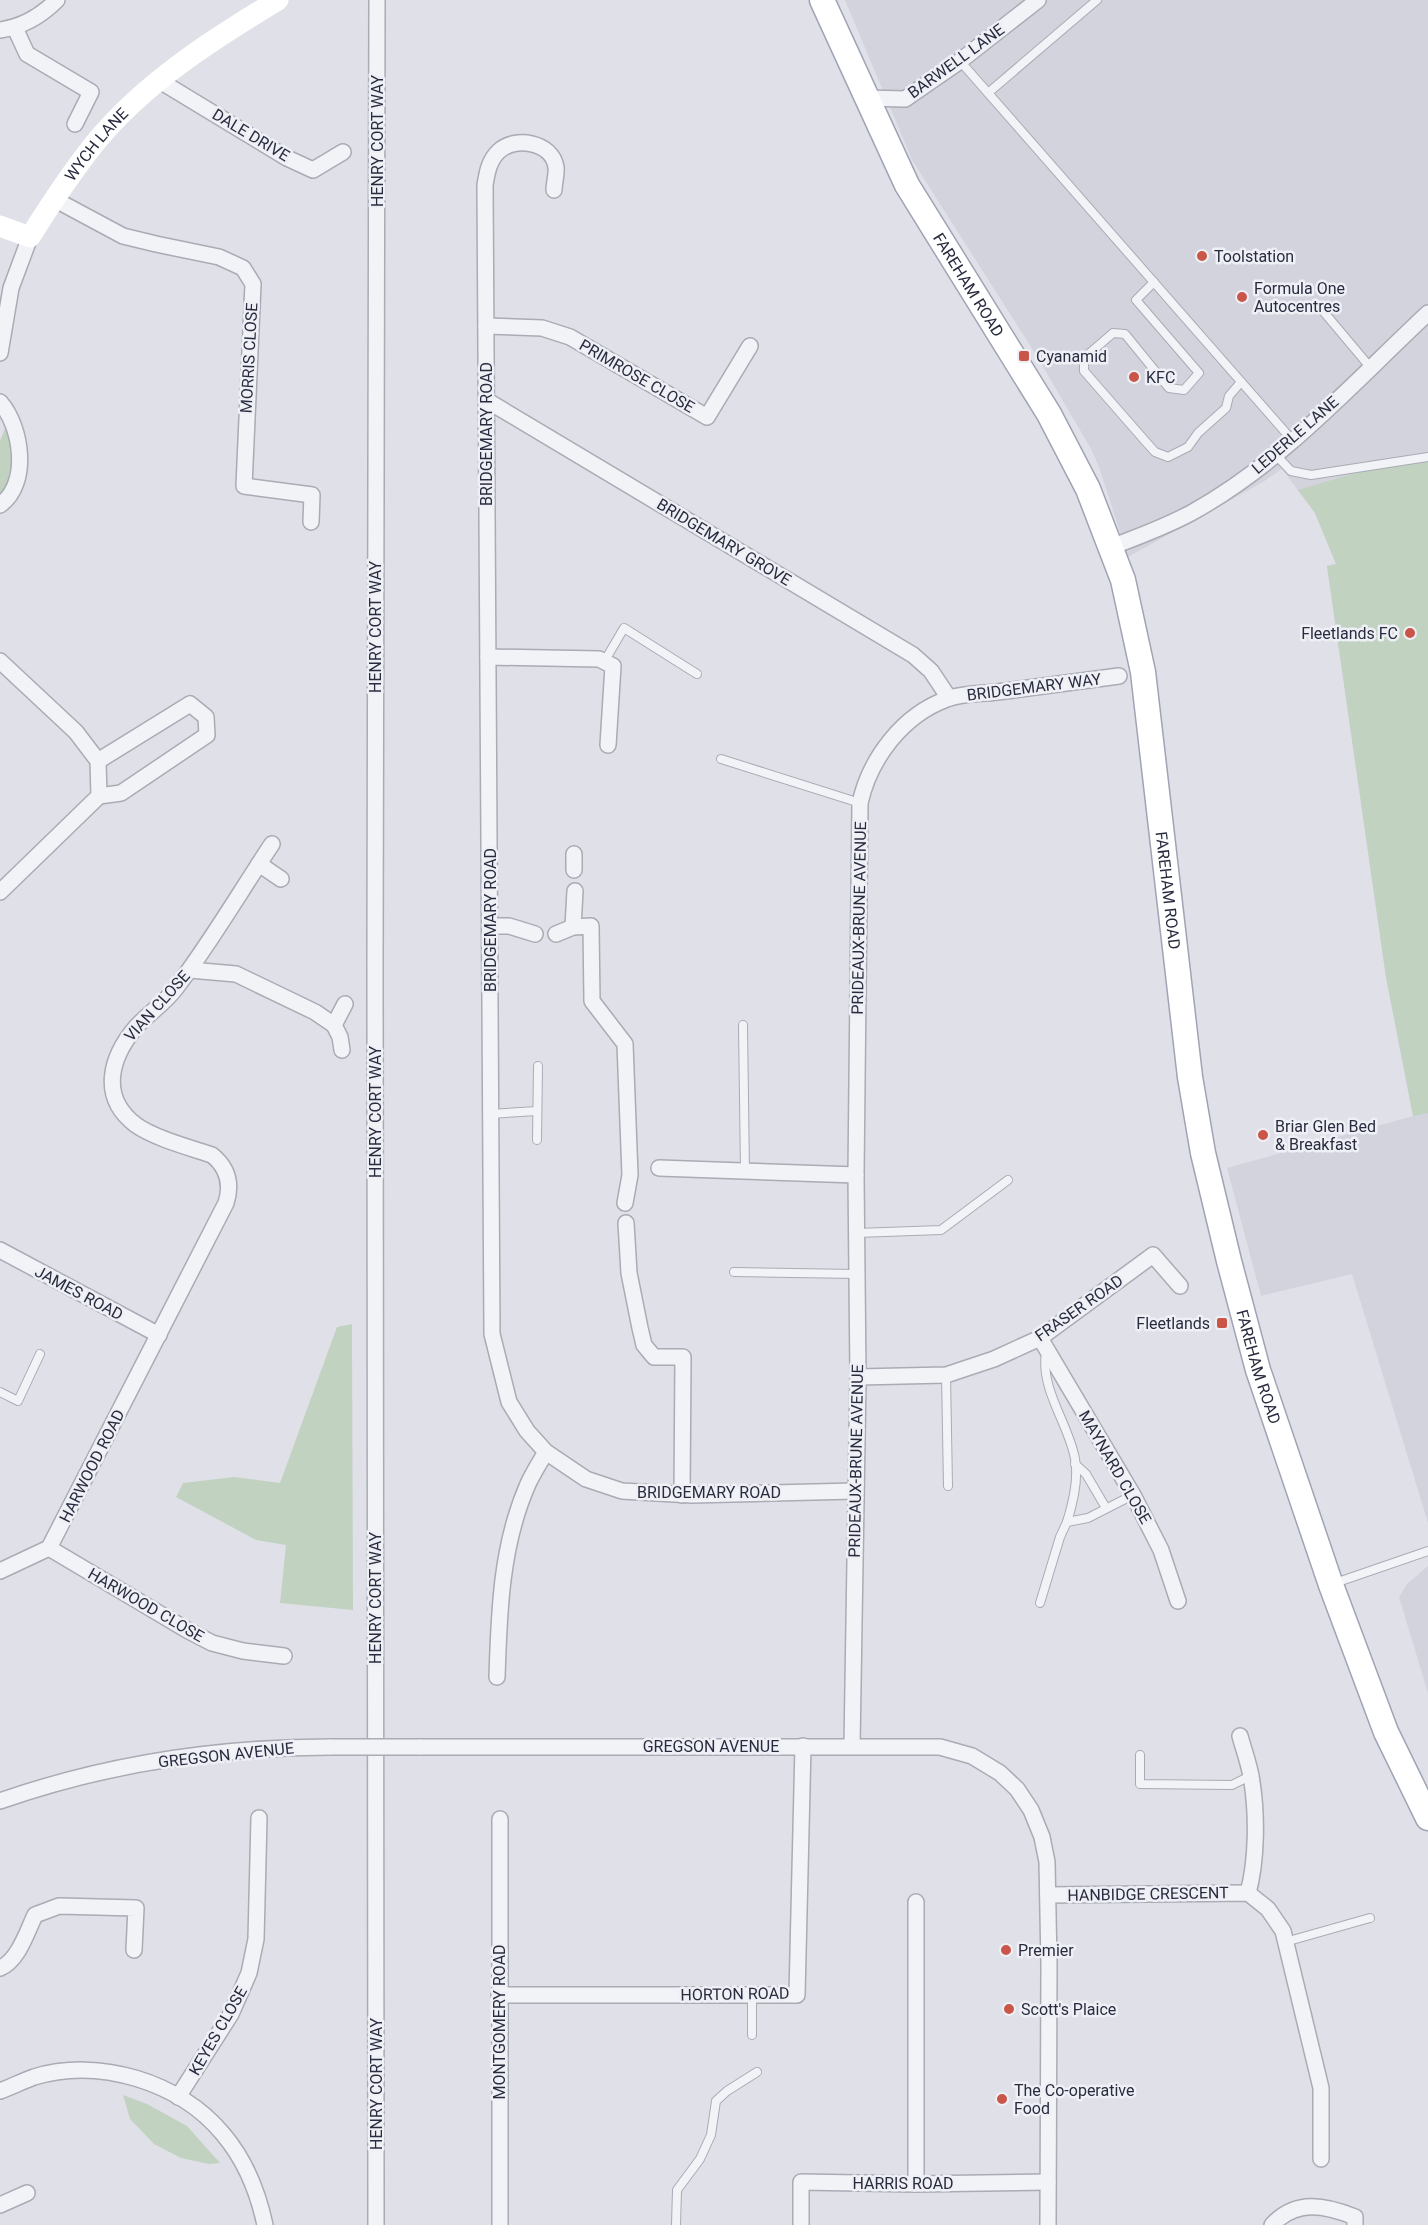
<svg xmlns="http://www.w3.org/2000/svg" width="1428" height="2225" font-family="Roboto,sans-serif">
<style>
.built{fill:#d2d3dd}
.green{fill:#c1d2c1}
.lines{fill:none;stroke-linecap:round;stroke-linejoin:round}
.lane-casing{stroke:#a9abb5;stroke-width:10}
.street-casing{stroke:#a9abb5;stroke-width:18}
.primary-casing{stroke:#a0a3b4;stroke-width:27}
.lane{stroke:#f2f3f7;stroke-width:8}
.street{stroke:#f2f3f7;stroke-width:15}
.secondary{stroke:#fff;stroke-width:21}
.primary{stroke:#fff;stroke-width:24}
.street-bridge-casing{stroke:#a9abb5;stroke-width:18;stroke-linecap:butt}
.street-bridge{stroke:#f2f3f7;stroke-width:15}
.poi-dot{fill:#c95649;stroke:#eff0f6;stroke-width:2}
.labels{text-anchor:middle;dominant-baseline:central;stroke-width:5;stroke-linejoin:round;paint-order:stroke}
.street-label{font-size:16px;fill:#292c3f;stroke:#eff0f6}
.poi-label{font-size:16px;fill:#292c3f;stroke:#eff0f6;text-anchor:start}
</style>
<rect width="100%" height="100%" fill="#e0e1e8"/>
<!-- built -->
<g class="built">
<polygon points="845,0 1428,0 1428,1523 1352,1274 1261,1296 1227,1168 1413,1116 1386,977 1327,566 1336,564 1315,513 1282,469 1263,482 1128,557 1099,467 1091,449 1038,358 912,160"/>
<polygon points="1428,1566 1428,1693 1399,1597 1407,1584"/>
</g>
<!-- green -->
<g class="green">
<polygon points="5,428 11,430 17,462 0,504 0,441"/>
<polygon points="1428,461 1428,1113 1413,1116 1386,977 1327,566 1336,564 1315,513 1298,490 1369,469"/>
<polygon points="352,1324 353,1610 280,1603 286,1545 256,1540 176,1497 183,1483 234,1477 280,1483 337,1327"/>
<polygon points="123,2095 147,2104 187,2126 220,2163 209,2164 181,2158 154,2144 130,2119"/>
</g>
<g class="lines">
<!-- lane casing -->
<g class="lane-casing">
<g id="lane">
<polyline points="960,61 1293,441"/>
<polyline points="988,93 1097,0"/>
<polyline points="1154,282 1136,300 1199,373 1184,390 1169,388 1125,334 1113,333 1084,358 1084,371 1146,442 1155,452 1168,457 1188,447 1198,433 1226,408 1229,396 1241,382"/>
<polyline points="1323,311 1370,367"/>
<polyline points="1276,455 1291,471 1311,475 1428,457"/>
<polyline points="604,662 624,628 697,674"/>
<polyline points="721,759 860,803"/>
<polyline points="743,1025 745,1172"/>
<polyline points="490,1114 537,1111"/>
<polyline points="537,1140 538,1066"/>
<polyline points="857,1233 941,1230 1008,1180"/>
<polyline points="734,1272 857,1274"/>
<path d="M1046,1353C1040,1390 1069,1424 1075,1459C1079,1480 1073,1503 1067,1522"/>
<polyline points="946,1375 948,1486"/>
<polyline points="0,1392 18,1401 40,1354"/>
<polyline points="1075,1464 1086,1474 1106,1508"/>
<polyline points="1335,1583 1428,1551"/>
<polyline points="1040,1603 1060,1537 1067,1522 1088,1518 1133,1495"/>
<polyline points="1140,1755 1140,1784 1232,1785 1250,1776"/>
<polyline points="1285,1942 1370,1918"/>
<polyline points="752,1995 752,2035"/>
<polyline points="676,2225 677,2190 700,2159 711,2135 716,2101 727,2091 757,2072"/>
</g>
</g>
<!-- street casing -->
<g class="street-casing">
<g id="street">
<polyline points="15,28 27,54 91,92 75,124"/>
<path d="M0,30C22,27 41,16 57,0"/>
<polyline points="160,81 287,158 313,170 343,152"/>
<polyline points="865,98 905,99 960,61 1038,0"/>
<path d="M554,190C554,183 557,174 556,167C552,142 515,136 499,151C489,160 487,173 485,185L492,1334L509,1402L527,1431L546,1452L586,1479L622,1491L692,1495L855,1491"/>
<polyline points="54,199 123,236 156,244 219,257 243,268 253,284 244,486 312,495 311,522"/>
<polyline points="486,326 542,328 570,337 707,417 750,346"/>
<polyline points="0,353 11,288 30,237"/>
<polyline points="486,400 913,655 931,671 949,698"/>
<path d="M0,402C22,427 30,484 0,505"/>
<path d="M1111,547C1138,537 1165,527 1191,513C1282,463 1353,383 1428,313"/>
<polyline points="488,657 599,659 613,666 608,745"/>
<polyline points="0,661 76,732 98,761 99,796 0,892"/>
<polyline points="98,761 190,704 206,717 207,735 121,793 99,796"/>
<polyline points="574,854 574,870"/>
<polyline points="259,864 281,879"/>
<polyline points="491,926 509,926 535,934"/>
<polyline points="573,927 575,891"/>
<polyline points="556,934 573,927 591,926 592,1001 625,1044 630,1175 625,1203"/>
<polyline points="190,970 236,974 315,1012 334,1025 340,1037 342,1050"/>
<polyline points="334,1025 345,1004"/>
<polyline points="659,1168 856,1175"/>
<polyline points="626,1223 629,1273 640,1328 644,1345 654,1357 683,1357 682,1495"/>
<polyline points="0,1250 159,1335"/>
<polyline points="1040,1338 1133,1495 1161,1550 1178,1601"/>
<polyline points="858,1377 946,1375 994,1359 1040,1338 1153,1255 1180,1286"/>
<polyline points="49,1548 187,1630 212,1643 243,1651 284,1656"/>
<path d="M0,1571L49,1548L226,1203C232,1184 228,1168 212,1155C191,1148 154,1138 136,1125C99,1097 110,1057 137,1026C149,1013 165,1003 176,988C211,942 240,892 272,844"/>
<path d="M497,1677C499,1612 501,1545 528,1484C533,1473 540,1462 546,1452"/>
<path d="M1240,1736C1244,1751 1250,1766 1252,1782C1257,1815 1257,1860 1248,1893"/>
<path d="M852,1746L858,1377L856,1175L860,803C870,758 903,715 947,699C962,693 982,694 997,692C1038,687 1079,681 1119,676"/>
<polyline points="420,1747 940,1747 972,1756 1000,1773 1017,1789 1031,1810 1042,1837 1047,1862 1049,1965 1048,2225"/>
<path d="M0,1801C106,1764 218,1747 331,1747"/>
<polyline points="500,1819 500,2225"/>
<polyline points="1048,1895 1248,1893 1268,1909 1283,1931 1321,2088 1321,2159"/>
<path d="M0,1968C18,1961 27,1932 35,1915L59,1906L136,1908L134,1950"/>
<polyline points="499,1995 797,1995 803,1746"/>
<path d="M0,2091C11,2087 23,2081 34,2077C99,2057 180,2082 223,2134C245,2160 258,2192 265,2225"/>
<polyline points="178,2097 231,2014 249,1973 256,1939 259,1818"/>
<polyline points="916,2184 916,1902"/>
<polyline points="0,2205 27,2193"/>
<polyline points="376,2225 375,963 377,0"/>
<polyline points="801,2225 801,2182 916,2184 1048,2182"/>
<path d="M1272,2225C1296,2199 1325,2205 1355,2217V2225"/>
</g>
</g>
<!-- primary casing -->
<g class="primary-casing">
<g id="primary">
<path id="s2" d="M822,0L907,185L1049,414L1088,489L1123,580L1143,672L1190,1077L1203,1153L1229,1261L1258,1370L1331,1585L1386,1732L1428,1818"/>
</g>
</g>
<!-- lane -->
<use href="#lane" class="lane"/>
<!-- street -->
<use href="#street" class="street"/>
<!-- secondary -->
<path class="secondary" id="s1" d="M0,226L30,237C50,205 71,173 95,143C144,83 213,39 278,0"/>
<!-- primary -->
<use href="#primary" class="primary"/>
<!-- street-bridge casing -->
<g class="street-bridge-casing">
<polyline id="street-bridge" points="331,1747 420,1747"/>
</g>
<!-- street-bridge -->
<use href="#street-bridge" class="street-bridge"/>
</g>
<!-- markers -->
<g class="poi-dot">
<circle cx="1202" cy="256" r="6"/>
<circle cx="1242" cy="297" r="6"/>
<rect x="1018" y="350" width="12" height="12" rx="3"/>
<circle cx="1134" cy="377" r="6"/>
<circle cx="1410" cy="633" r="6"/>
<circle cx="1263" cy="1135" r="6"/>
<rect x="1216" y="1317" width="12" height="12" rx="3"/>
<circle cx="1006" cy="1950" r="6"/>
<circle cx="1009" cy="2009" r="6"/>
<circle cx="1002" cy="2099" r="6"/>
</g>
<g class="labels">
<!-- street labels -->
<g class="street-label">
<text transform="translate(956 61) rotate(-36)">BARWELL LANE</text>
<text transform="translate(251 135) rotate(31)">DALE DRIVE</text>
<text transform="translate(377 141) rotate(-90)">HENRY CORT WAY</text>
<text stroke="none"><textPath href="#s1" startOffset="146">WYCH LANE</textPath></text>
<text stroke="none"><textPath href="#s2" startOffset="321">FAREHAM ROAD</textPath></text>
<text transform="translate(249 358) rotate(-87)">MORRIS CLOSE</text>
<text transform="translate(637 376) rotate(30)">PRIMROSE CLOSE</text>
<text transform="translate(486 434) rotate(-90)">BRIDGEMARY ROAD</text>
<text transform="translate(1295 435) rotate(-41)">LEDERLE LANE</text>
<text transform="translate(724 542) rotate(31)">BRIDGEMARY GROVE</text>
<text transform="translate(375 627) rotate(-90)">HENRY CORT WAY</text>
<text transform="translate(1034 687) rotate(-7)">BRIDGEMARY WAY</text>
<text stroke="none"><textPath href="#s2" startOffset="969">FAREHAM ROAD</textPath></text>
<text transform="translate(859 918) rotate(-89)">PRIDEAUX-BRUNE AVENUE</text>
<text transform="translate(490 920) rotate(-90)">BRIDGEMARY ROAD</text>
<text transform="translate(157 1006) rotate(-48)">VIAN CLOSE</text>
<text transform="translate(375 1112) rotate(-90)">HENRY CORT WAY</text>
<text transform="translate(79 1293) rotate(28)">JAMES ROAD</text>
<text transform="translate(1079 1308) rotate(-35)">FRASER ROAD</text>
<text stroke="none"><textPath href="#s2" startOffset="1455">FAREHAM ROAD</textPath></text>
<text transform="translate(856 1461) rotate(-89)">PRIDEAUX-BRUNE AVENUE</text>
<text transform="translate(92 1466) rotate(-63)">HARWOOD ROAD</text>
<text transform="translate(1115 1467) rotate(60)">MAYNARD CLOSE</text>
<text x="709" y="1492">BRIDGEMARY ROAD</text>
<text transform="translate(375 1598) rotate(-90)">HENRY CORT WAY</text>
<text transform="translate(146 1605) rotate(30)">HARWOOD CLOSE</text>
<text x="711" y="1746">GREGSON AVENUE</text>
<text transform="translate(226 1755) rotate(-6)">GREGSON AVENUE</text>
<text transform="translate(1148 1894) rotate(-1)">HANBIDGE CRESCENT</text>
<text transform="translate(735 1994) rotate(-1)">HORTON ROAD</text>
<text transform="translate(499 2022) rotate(-90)">MONTGOMERY ROAD</text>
<text transform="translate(218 2031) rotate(-60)">KEYES CLOSE</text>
<text transform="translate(376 2084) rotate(-90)">HENRY CORT WAY</text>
<text x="903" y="2183">HARRIS ROAD</text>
</g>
<!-- poi labels -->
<g class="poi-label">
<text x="1214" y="256">Toolstation</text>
<text x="1254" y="288">Formula One<tspan x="1254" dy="18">Autocentres</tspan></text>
<text x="1036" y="356">Cyanamid</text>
<text x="1146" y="377">KFC</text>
<text x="1398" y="633" text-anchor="end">Fleetlands FC</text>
<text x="1275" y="1126">Briar Glen Bed<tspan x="1275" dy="18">&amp; Breakfast</tspan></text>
<text x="1210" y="1323" text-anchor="end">Fleetlands</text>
<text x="1018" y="1950">Premier</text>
<text x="1021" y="2009">Scott's Plaice</text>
<text x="1014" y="2090">The Co-operative<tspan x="1014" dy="18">Food</tspan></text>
</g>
</g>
</svg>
